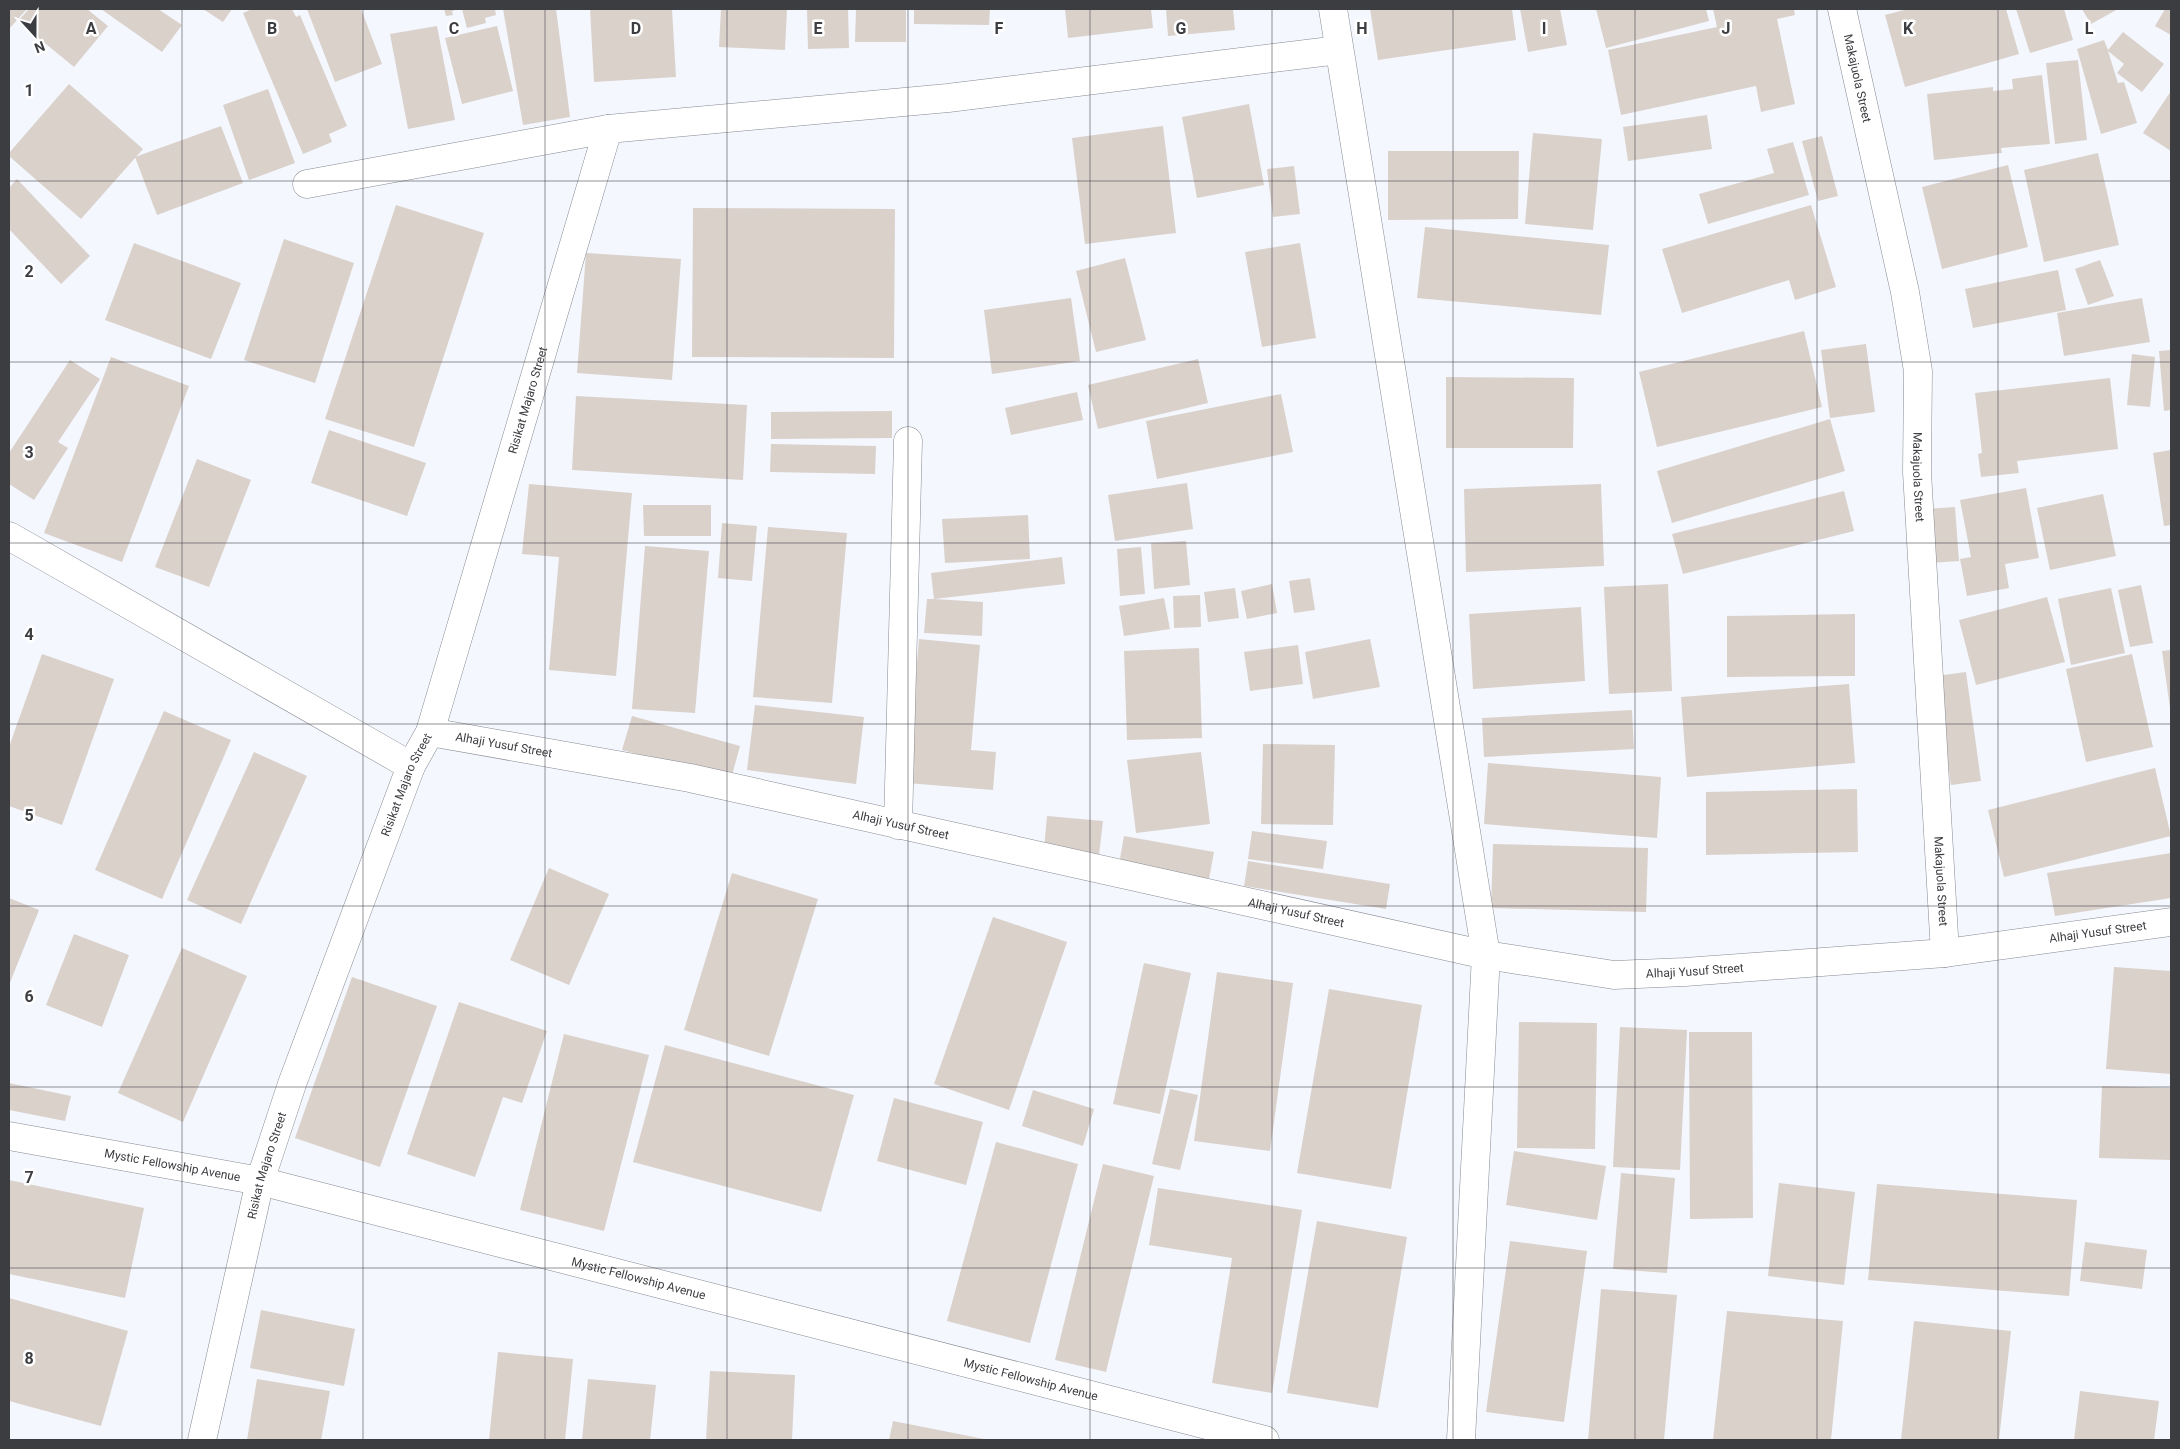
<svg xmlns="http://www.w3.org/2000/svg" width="2180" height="1449" font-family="Roboto,sans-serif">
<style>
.building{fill:#dad1cb}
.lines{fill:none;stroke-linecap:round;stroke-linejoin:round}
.minor-casing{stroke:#878a92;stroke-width:29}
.minor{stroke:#fff;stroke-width:28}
.grid{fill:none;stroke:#3c3d41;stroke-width:1;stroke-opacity:0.55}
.labels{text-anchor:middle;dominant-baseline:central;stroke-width:5;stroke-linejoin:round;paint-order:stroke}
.street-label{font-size:12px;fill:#3c3d41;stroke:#fff}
.grid-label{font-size:16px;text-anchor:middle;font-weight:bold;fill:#3c3d41;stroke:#fff;stroke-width:5;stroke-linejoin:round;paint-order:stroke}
</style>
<rect width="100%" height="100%" fill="#f4f7fe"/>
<!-- building -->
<g class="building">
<polygon points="9,9 27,9 9,29"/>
<polygon points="29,9 87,9 108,26 74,67 18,21"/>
<polygon points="101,9 158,9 182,25 162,52"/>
<polygon points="203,9 232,9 223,22"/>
<polygon points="252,9 292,9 296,17 300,15 347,126 329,134 332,142 303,154 243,13"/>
<polygon points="307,9 361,9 382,64 335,82"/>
<polygon points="444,9 459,9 452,11 453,15 446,16"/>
<polygon points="462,9 495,9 496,15 485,18 486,23 467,28"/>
<polygon points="503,9 556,9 570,117 523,125"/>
<polygon points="590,9 672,9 676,77 594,82"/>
<polygon points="721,9 787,9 785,50 719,47"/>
<polygon points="807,9 848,9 849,48 808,49"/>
<polygon points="856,9 906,9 906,42 855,42"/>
<polygon points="914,9 990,9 989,25 914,24"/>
<polygon points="1065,9 1151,9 1153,28 1068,38"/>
<polygon points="1166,9 1233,9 1235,30 1168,36"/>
<polygon points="1370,9 1512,9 1516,40 1378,60"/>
<polygon points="1520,9 1560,9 1567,45 1528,52"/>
<polygon points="1596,9 1706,9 1709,21 1606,48"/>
<polygon points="1713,9 1794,9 1795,15 1777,19 1795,104 1761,112 1756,86 1621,115 1608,50 1717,27"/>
<polygon points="1908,9 2006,9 2019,54 1905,87 1885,15"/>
<polygon points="2016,9 2064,9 2073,40 2030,53"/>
<polygon points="2082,9 2118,9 2091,24"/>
<polygon points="2165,9 2171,9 2171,35 2155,26"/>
<polygon points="437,26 455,120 408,129 390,34"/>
<polygon points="497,26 513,91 462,104 445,38"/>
<polygon points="2123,32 2164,64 2142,92 2117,73 2124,64 2108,51 2118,83 2124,82 2137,123 2101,134 2077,49 2104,40 2108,50"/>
<polygon points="2078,60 2087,140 2055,144 2046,63"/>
<polygon points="2042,75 2050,144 2001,148 2002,153 1934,160 1927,94 1993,87 1993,91 2013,89 2012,79"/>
<polygon points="69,84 143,149 81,219 9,156 9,153"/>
<polygon points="268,89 295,163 249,180 223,105"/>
<polygon points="2171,91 2171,151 2143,133"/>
<polygon points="1249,104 1264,185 1197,198 1182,117"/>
<polygon points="1707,115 1712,149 1628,161 1623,127"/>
<polygon points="221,126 243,183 157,215 135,157"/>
<polygon points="1163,126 1176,233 1085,244 1072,138"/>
<polygon points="1533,133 1602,139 1593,230 1525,224"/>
<polygon points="1822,136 1838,196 1818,201 1802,141"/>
<polygon points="1793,142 1809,195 1708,224 1699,194 1774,173 1767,149"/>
<polygon points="1388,151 1519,151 1518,219 1388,220"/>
<polygon points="2098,153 2119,245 2044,262 2024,170"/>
<polygon points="2008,165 2028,247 1942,269 1922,187"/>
<polygon points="1294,166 1300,214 1273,217 1267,169"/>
<polygon points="17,179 90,256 61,284 9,229 9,188"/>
<polygon points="396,205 484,233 414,447 325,419"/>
<polygon points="1811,205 1836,287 1795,300 1789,280 1682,313 1662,249"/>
<polygon points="693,208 895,209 894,358 692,357"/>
<polygon points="1425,227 1609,245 1601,315 1417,298"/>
<polygon points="284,239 354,263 315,383 244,360"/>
<polygon points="134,243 241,283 211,359 105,320"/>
<polygon points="1300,243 1316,338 1262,347 1245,252"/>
<polygon points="586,253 681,259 672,380 577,373"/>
<polygon points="1125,258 1146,340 1096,352 1076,271"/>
<polygon points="2100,260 2114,296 2088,305 2075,269"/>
<polygon points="2058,270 2066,310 1973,328 1965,289"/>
<polygon points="1071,298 1080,361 992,374 984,310"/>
<polygon points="2142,298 2150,342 2064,356 2057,313"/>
<polygon points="1804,331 1822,407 1657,447 1639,372"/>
<polygon points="1866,344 1875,412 1830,418 1821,350"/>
<polygon points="2171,350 2171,410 2164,411 2159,351"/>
<polygon points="2132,354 2155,357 2150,407 2127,405"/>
<polygon points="111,357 189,386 122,562 44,533"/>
<polygon points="1198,359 1208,403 1098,429 1088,385"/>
<polygon points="70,360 100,379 58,442 68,448 34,500 9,484 9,453"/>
<polygon points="1446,377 1574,378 1573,448 1446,448"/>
<polygon points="2110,378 2118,449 2017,461 2019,473 1981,477 1978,454 1982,453 1975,393"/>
<polygon points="1077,392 1083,420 1011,435 1005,408"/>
<polygon points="1281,394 1293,452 1157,479 1146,421"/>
<polygon points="576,396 747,405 743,480 572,470"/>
<polygon points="892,411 892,438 771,439 771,412"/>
<polygon points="1830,419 1845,471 1672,523 1657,471"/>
<polygon points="329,430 426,463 407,516 311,483"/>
<polygon points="771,444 876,446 875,474 770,472"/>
<polygon points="2171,450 2171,525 2164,526 2153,453"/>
<polygon points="197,459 251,480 209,587 155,567"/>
<polygon points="1187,483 1193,529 1115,541 1108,495"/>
<polygon points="529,484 632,493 616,676 549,670 559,557 522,554"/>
<polygon points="1601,484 1604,566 1466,572 1464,489"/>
<polygon points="2026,488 2039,558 2005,564 2009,588 1967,596 1960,559 1971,557 1960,500"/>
<polygon points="1844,491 1854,531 1683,574 1672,534"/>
<polygon points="2103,494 2116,556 2050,570 2037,508"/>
<polygon points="643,505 711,505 711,536 644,536"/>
<polygon points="1955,507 1959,561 1930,563 1926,509"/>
<polygon points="1028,515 1030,559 945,563 942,519"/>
<polygon points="722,523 757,526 752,581 718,578"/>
<polygon points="768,527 847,533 832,703 753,697"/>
<polygon points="1186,541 1190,585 1154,589 1151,543"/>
<polygon points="645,546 709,551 695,713 632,709"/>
<polygon points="1141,547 1145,594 1120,596 1117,549"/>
<polygon points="1062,557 1065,584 934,599 983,602 982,636 924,633 927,599 934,599 931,573"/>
<polygon points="1310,578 1315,610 1294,613 1289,581"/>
<polygon points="1272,584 1277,613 1247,619 1241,591"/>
<polygon points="1668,584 1672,691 1609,694 1604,587"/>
<polygon points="2141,585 2153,643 2130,647 2118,590"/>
<polygon points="1235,588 1239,618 1208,622 1204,592"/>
<polygon points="2111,588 2125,653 2071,665 2058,599"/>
<polygon points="1200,595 1201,627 1174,628 1173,596"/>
<polygon points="2047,597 2065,662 1976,685 1959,620"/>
<polygon points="1164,598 1170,629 1124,636 1119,606"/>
<polygon points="1581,607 1585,681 1473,689 1469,614"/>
<polygon points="1855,614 1855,676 1727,677 1727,616"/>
<polygon points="919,639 980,645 971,750 996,752 993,790 907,783"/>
<polygon points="1370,639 1380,687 1313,699 1305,652"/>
<polygon points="1298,645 1303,684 1250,691 1244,652"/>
<polygon points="1199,648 1202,738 1127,740 1124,651"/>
<polygon points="2171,650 2171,707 2170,708 2162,651"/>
<polygon points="42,654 114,679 62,825 9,806 9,747"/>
<polygon points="2132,654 2153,747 2086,762 2066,669"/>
<polygon points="1966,672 1981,781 1951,785 1936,676"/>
<polygon points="1849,684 1855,763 1687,777 1681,697"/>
<polygon points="755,705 864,717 856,784 747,770"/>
<polygon points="1632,710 1634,749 1484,757 1482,718"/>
<polygon points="164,711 231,740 162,899 95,870"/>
<polygon points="632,716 740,746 731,779 622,750"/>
<polygon points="1263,744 1335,745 1333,825 1261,824"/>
<polygon points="254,752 307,776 241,924 187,900"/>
<polygon points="1201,752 1210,824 1136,833 1127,760"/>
<polygon points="1488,763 1661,777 1657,838 1484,824"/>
<polygon points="2155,768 2171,836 2004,877 1988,810"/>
<polygon points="1857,789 1858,852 1706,855 1706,792"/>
<polygon points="1047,816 1103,821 1099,855 1044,849"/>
<polygon points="1252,831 1327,841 1323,869 1248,859"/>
<polygon points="1124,836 1214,852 1209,879 1119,864"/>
<polygon points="1493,844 1648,848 1646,912 1491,908"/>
<polygon points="2171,853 2171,898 2055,916 2047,873"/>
<polygon points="1248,861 1390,884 1386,909 1244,886"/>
<polygon points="549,868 609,894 569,985 510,960"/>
<polygon points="732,873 818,899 769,1056 684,1030"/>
<polygon points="9,898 39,910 9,985"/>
<polygon points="993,917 1067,942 1009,1110 934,1084"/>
<polygon points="74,934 129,955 102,1027 46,1005"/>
<polygon points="182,948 247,976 183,1122 118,1093"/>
<polygon points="1144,963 1191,973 1160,1114 1113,1104"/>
<polygon points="2114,967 2171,971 2171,1074 2106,1069"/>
<polygon points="1217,972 1293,983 1270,1151 1194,1141"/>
<polygon points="352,977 437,1006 380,1167 295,1138"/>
<polygon points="1329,989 1422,1005 1391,1189 1297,1173"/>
<polygon points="459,1002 547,1031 522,1103 503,1097 475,1177 407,1154"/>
<polygon points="1519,1022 1597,1023 1595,1149 1517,1148"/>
<polygon points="1620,1027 1687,1030 1680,1170 1613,1167"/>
<polygon points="1689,1032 1752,1032 1753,1218 1690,1219"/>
<polygon points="564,1034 649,1055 604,1231 520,1210"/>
<polygon points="665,1045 854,1095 821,1212 633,1162"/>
<polygon points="9,1083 71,1096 65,1121 9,1110"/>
<polygon points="2102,1086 2171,1088 2171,1160 2099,1158"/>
<polygon points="1170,1089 1198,1095 1180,1170 1152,1164"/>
<polygon points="1033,1090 1094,1109 1083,1146 1022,1126"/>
<polygon points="894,1098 983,1122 966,1185 877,1161"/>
<polygon points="996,1142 1078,1164 1030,1343 947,1321"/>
<polygon points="1514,1151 1606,1166 1597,1220 1506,1205"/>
<polygon points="1103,1164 1154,1176 1106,1372 1055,1360"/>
<polygon points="1621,1173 1675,1178 1667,1273 1613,1269"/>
<polygon points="9,1180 144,1208 125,1298 9,1274"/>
<polygon points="1779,1183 1855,1192 1844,1285 1768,1276"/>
<polygon points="1877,1184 2077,1200 2069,1296 1868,1280"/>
<polygon points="1158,1188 1302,1210 1272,1393 1212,1383 1232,1258 1149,1245"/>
<polygon points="1317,1221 1407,1237 1378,1408 1287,1393"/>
<polygon points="1510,1241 1587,1251 1564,1422 1486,1412"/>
<polygon points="2085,1242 2147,1250 2142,1289 2080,1281"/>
<polygon points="1601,1289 1677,1295 1664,1440 1588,1440"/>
<polygon points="9,1298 128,1331 101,1426 9,1401"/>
<polygon points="261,1310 355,1329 344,1386 250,1368"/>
<polygon points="1727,1311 1843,1321 1831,1440 1713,1440"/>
<polygon points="1914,1321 2011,1331 1999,1440 1901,1440"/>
<polygon points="498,1352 573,1359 565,1440 489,1440"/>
<polygon points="710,1371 795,1375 792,1440 706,1440"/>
<polygon points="257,1379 330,1391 321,1440 247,1440"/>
<polygon points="588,1379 656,1385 650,1440 582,1440"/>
<polygon points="2080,1391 2159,1401 2154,1440 2074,1440"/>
<polygon points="893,1421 984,1439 984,1440 889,1440"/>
</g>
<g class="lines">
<!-- minor casing -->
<g class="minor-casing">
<g id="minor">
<polyline points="1333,9 1486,955 1461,1440"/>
<path id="s1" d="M1842,9L1905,292L1918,371L1917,472L1945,953"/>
<polyline points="307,184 608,129 948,98 1339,50"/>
<polyline points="9,536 411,766"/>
<path id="s2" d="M430,732L690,778L1486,955L1614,975L1685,972L1945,953L2171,922"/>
<polyline points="898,825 908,441"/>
<path id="s3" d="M9,1136L260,1181L1265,1440"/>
<path id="s4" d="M202,1440L260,1181L292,1084L411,766L430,732L608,129"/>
</g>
</g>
<!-- minor -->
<use href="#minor" class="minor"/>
</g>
<!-- grid -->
<path class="grid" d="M182,9V1440M363,9V1440M545,9V1440M727,9V1440M908,9V1440M1090,9V1440M1272,9V1440M1453,9V1440M1635,9V1440M1817,9V1440M1998,9V1440M9,181H2171M9,362H2171M9,543H2171M9,724H2171M9,906H2171M9,1087H2171M9,1268H2171"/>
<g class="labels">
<!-- street labels -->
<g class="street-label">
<text stroke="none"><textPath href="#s1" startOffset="71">Makajuola Street</textPath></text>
<text stroke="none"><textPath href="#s4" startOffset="1092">Risikat Majaro Street</textPath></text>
<text stroke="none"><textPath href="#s1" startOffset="476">Makajuola Street</textPath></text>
<text stroke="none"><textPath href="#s2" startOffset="75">Alhaji Yusuf Street</textPath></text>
<text stroke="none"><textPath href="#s4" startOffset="688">Risikat Majaro Street</textPath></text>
<text stroke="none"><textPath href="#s2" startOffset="480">Alhaji Yusuf Street</textPath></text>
<text stroke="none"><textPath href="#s1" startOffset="881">Makajuola Street</textPath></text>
<text stroke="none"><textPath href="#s2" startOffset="885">Alhaji Yusuf Street</textPath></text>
<text stroke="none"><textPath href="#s2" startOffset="1695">Alhaji Yusuf Street</textPath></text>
<text stroke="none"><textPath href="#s2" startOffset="1290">Alhaji Yusuf Street</textPath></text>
<text stroke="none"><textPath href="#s3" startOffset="166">Mystic Fellowship Avenue</textPath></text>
<text stroke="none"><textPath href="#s4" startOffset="282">Risikat Majaro Street</textPath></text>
<text stroke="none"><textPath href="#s3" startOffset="646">Mystic Fellowship Avenue</textPath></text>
<text stroke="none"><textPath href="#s3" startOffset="1051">Mystic Fellowship Avenue</textPath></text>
</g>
</g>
<g class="grid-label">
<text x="91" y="34">A</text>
<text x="272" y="34">B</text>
<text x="454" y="34">C</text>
<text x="636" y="34">D</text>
<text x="818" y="34">E</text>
<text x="999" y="34">F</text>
<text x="1181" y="34">G</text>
<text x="1362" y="34">H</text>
<text x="1544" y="34">I</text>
<text x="1726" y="34">J</text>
<text x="1908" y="34">K</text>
<text x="2089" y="34">L</text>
<text x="29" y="96">1</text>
<text x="29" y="277">2</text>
<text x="29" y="458">3</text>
<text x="29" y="640">4</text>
<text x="29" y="821">5</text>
<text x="29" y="1002">6</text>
<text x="29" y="1183">7</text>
<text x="29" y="1364">8</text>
</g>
<!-- border -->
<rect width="2180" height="1449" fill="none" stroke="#3c3d41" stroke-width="20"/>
<!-- north arrow -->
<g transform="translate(35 35) rotate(159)" stroke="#ffffff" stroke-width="4" paint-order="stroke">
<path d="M0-4L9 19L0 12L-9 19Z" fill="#3c3d41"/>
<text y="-8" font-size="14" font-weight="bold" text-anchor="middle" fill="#3c3d41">N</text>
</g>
</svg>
